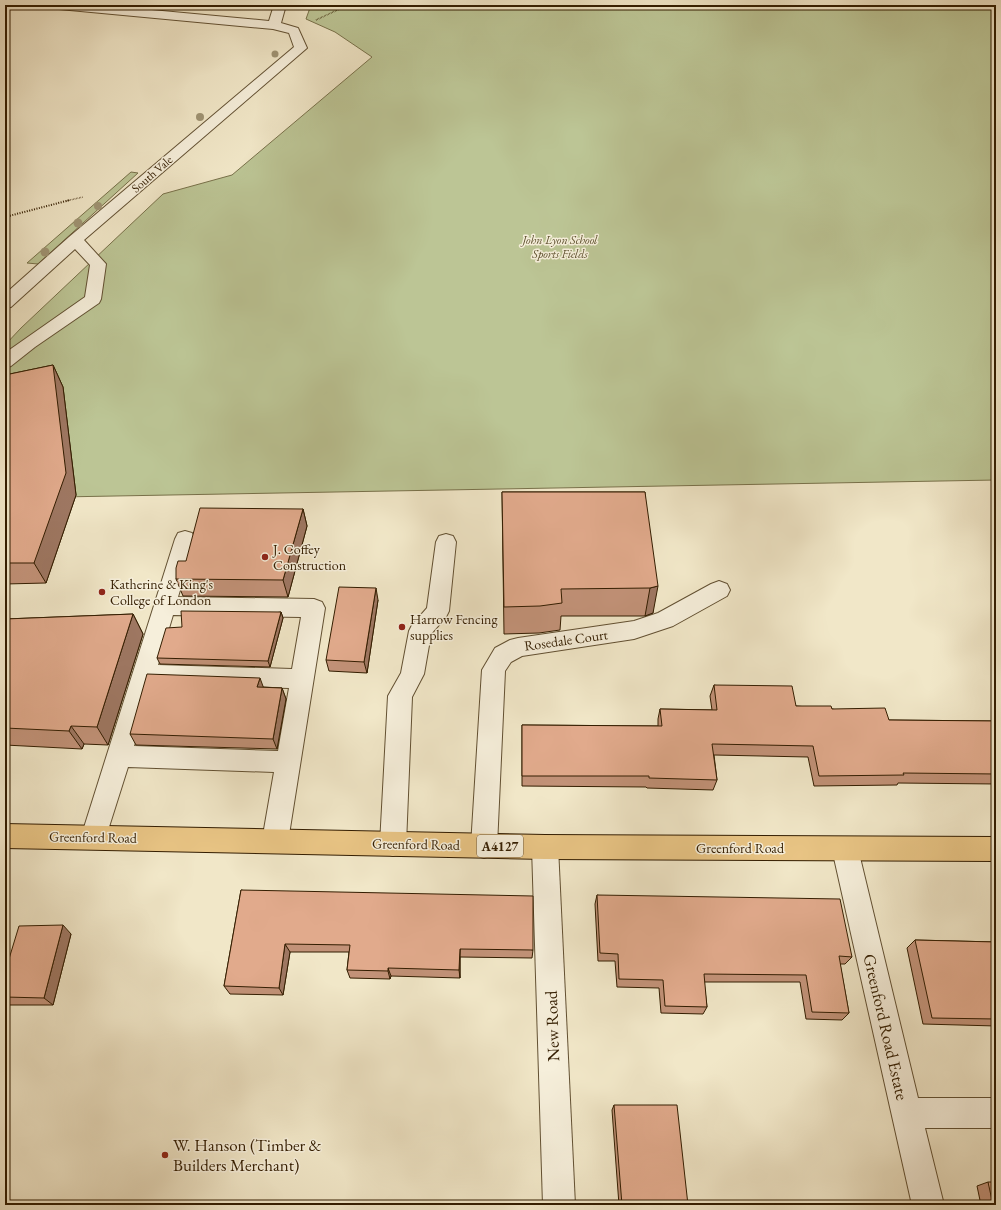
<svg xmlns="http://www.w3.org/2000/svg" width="1001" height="1210" font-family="'EB Garamond',serif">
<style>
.green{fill:#bcc595;stroke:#78714a}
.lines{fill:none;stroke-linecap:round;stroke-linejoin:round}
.minor-casing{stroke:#625032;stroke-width:2}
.major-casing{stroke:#331d00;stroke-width:2}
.path-far1{stroke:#331d00;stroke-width:1.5;stroke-dasharray:0.5 1;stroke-linecap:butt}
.path{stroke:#331d00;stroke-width:2;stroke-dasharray:1 1.5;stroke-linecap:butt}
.minor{fill:#f6efdb;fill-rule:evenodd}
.major{fill:#e8c484;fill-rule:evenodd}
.tree{fill:#9f9373}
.wall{fill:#c29278;stroke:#331d00}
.shaded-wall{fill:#9e7762;stroke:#331d00}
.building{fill:#e1aa8c;stroke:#331d00}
.poi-dot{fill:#8f2418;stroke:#f6efdb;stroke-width:1.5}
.labels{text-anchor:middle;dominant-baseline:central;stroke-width:3;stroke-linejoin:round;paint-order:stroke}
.far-street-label{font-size:12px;fill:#331d00;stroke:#f6efdb}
.far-park-label{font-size:12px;font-style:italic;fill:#5c4f2d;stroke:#f6efdb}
.shield{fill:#f6efdb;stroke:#6e5c42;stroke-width:1}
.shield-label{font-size:13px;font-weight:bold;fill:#331d00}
.poi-label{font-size:14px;fill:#331d00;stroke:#f6efdb;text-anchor:start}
.street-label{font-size:14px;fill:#331d00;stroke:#f6efdb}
.near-street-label{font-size:17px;fill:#331d00;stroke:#f6efdb}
.near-poi-label{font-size:17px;fill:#331d00;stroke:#f6efdb;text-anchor:start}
</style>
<rect width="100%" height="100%" fill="#f1e7c8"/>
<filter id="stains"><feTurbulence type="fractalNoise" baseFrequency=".005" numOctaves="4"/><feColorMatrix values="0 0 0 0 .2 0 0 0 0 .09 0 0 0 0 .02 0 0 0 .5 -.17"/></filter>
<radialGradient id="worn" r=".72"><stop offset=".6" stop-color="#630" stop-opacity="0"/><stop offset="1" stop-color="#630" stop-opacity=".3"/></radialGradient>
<!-- green -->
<g class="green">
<polygon points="311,5 996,5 996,480 5,498 5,345 21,328 163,194 232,175 372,57 335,32 306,19"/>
<polygon points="131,172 138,173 38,264 27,263"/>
</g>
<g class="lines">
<!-- minor casing -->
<g class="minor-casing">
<g id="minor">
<polygon points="53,5 98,5 269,21 274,5 286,5 281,23 298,28 307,48 84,240 106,264 101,299 99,303 35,347 11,366 5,368 5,353 85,297 90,265 75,249 11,307 5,308 5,294 69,237 294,47 289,33 273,29 59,9 55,8"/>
<path d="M185,531L192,533L195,539L178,597L314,599L322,602L325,608L288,841L284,850L275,853L266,850L262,841L274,772L128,767L103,846L94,849L85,846L81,837L175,539L178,533ZM173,615L301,617L292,669L158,665ZM152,684L289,688L278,751L134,746Z"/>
<polygon points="446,534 453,536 456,542 449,611 446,617 431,634 424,674 412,697 406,844 402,853 393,856 384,853 380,844 388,696 401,673 409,631 412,625 427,608 436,542 439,536"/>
<polygon points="719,581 727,584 730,590 727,596 673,626 634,639 522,656 511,662 505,671 497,846 493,855 484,858 475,855 471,846 482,670 495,648 510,640 518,638 634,621 658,613 711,584"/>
<polygon points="545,835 554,838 558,847 575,1205 543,1205 532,847 536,838"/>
<polygon points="845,837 854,840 858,849 918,1098 996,1098 996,1128 925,1128 944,1205 912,1205 832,849 836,840"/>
</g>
</g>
<!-- major casing -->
<g class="major-casing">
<polygon id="major" points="5,824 545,835 996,837 996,861 545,859 5,848"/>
</g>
<!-- path-far1 -->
<g class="path-far1">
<polyline points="316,20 348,5"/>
<polyline points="66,201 83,197"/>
</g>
<!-- path -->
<polyline class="path" points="5,217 70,200"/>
<!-- minor -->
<use href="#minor" class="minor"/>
<!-- major -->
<use href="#major" class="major"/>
</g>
<!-- trees -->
<g class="tree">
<circle cx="275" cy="54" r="3.5"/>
<circle cx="200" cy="117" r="4"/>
<circle cx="98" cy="206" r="4"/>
<circle cx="78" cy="223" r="4.5"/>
<circle cx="45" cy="252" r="4.5"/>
</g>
<!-- wall -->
<g class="wall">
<polygon points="53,365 63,387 76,495 46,583 5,584 5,375"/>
<polygon points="502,492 645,492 653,613 645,616 561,616 560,630 539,633 504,634"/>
<polygon points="303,509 307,526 288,597 183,596 176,579 186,561"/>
<polygon points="378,600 367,673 329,671 326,660"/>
<polygon points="281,612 283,618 270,667 160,664 157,658 182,627"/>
<polygon points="133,614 143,634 108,745 84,744 82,749 5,745 5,619"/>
<polygon points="714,685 796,706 832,709 889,720 996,721 996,784 898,783 897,785 814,786 808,757 714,755 717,780 713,790 647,788 646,787 522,786 522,725 658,726 658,719 660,709 712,710 710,696"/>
<polygon points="263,687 282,688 286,699 277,749 136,745 130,734"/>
<polygon points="241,890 533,950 532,958 460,957 460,978 391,976 390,979 350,978 347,970 349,952 290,952 283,995 230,994 224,986"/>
<polygon points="597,895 852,957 845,964 840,964 849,1013 842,1020 806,1019 800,982 704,982 707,1007 703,1014 661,1013 659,988 617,987 615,961 598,961 595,904"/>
<polygon points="71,934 53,1005 8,1005 5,1003 5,972"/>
<polygon points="915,940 996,942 996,1026 923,1024 907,948"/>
<polygon points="614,1105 688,1205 619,1205 612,1110"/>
<polygon points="988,1182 996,1205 981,1205 977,1186"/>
</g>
<!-- shaded-wall -->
<g class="shaded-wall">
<polygon points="53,365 63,387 76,495 46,583 34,563"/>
<polygon points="303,509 307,526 288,597 283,580"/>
<polygon points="658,586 653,613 645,616 650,588"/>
<polygon points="376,588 378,600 367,673 364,662"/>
<polygon points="281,612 283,618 270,667 268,661"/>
<polygon points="133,614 143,634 108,745 97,727"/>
<polygon points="260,678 264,689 257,687"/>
<polygon points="282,688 286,699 277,749 273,739"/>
<polygon points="71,726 84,744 82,749 69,731"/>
<polygon points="63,925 71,934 53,1005 44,998"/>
<polygon points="285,944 290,952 283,995 279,988"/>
<polygon points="460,949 460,978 459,970"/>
<polygon points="388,968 391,976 390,979 388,971"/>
</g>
<!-- building -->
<g class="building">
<polygon points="53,365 66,473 34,563 5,563 5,375"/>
<polygon points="502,492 645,492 658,586 650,588 561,589 562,603 540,606 504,607"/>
<polygon points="200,508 303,509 283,580 176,579 176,568 178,561 186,561"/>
<polygon points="339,587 376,588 364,662 326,660"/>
<polygon points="181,611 281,612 268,661 157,658 166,628 182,627"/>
<polygon points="133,614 97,727 71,726 69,731 5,728 5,619"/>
<polygon points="147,674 260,678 257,687 282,688 273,739 130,734"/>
<polygon points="714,685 792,686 796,706 831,706 832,709 885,708 889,720 996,721 996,774 903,773 904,775 819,776 813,746 712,744 717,780 649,778 649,776 522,776 522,725 662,726 660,709 717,710"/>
<polygon points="241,890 533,896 533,950 460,949 459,970 388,968 388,971 347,970 350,945 285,944 279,988 224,986"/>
<polygon points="597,895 840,899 852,957 839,956 849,1013 812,1012 806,975 704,974 707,1007 665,1006 663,980 619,979 618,954 600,953"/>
<polygon points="63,925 44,998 5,997 5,972 19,926"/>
<polygon points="915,940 996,942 996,1019 932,1018"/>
<polygon points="614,1105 677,1105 688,1205 622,1205"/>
<polygon points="988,1182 996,1182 996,1205 993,1205"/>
</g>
<!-- markers -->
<g class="poi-dot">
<circle cx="265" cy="557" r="4"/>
<circle cx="102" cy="592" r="4"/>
<circle cx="402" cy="627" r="4"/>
<circle cx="165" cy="1155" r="4"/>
</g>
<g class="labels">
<!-- far-street labels -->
<g class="far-street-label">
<text transform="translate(152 174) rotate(-41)">South Vale</text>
</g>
<!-- far-park labels -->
<g class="far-park-label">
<text x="560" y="240">John Lyon School<tspan x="560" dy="14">Sports Fields</tspan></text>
</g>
<!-- shield labels -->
<rect class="shield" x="477" y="835" width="46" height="22" rx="3"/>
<g class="shield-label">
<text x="500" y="846">A4127</text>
</g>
<!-- poi labels -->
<g class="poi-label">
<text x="273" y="549">J. Coffey<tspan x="273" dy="16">Construction</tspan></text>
<text x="110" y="584">Katherine &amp; King's<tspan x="110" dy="16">College of London</tspan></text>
<text x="410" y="619">Harrow Fencing<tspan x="410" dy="16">supplies</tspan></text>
</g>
<!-- street labels -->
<g class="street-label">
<text transform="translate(566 640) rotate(-8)">Rosedale Court</text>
<text transform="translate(93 837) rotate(1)">Greenford Road</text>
<text transform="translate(416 844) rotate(1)">Greenford Road</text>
<text x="740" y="848">Greenford Road</text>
</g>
<!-- near-street labels -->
<g class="near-street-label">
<text transform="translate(552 1026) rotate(-92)">New Road</text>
<text transform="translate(886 1027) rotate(77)">Greenford Road Estate</text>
</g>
<!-- near-poi labels -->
<g class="near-poi-label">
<text x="173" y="1145">W. Hanson (Timber &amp;<tspan x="173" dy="20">Builders Merchant)</tspan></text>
</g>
</g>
<!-- margin -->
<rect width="1001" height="1210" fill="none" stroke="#f1e7c8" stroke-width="20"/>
<rect x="6" y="6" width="989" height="1198" fill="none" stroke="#331d00" stroke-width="2"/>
<rect x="10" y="10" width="981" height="1190" fill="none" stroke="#331d00"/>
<rect width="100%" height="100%" filter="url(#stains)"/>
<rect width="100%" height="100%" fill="url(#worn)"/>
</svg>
